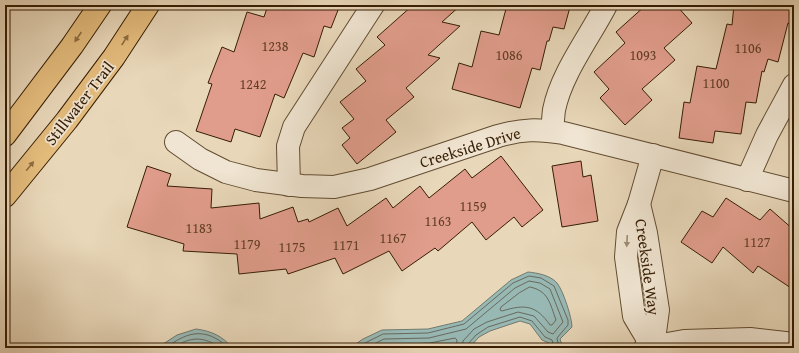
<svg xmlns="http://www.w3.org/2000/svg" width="799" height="353" font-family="'Gentium Book Plus',serif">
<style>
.water{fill:#98b8b4;stroke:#717a6e}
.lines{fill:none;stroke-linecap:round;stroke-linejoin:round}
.shore{stroke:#676a5c;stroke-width:1}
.building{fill:#e19d8c;stroke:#361d04}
.minor-casing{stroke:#624c31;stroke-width:24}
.major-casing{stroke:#361d04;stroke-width:24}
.minor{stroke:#f0e5d2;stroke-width:22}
.major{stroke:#e4bc7c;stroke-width:22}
.oneway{fill:#8d6c40}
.oneway2{fill:#9c8b75}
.labels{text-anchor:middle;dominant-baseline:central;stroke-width:3.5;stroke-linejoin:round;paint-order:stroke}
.number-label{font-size:14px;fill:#613d26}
.street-label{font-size:16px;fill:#361d04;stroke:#f0e5d2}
</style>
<rect width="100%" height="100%" fill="#e8d7b9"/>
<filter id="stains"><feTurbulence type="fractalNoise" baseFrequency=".005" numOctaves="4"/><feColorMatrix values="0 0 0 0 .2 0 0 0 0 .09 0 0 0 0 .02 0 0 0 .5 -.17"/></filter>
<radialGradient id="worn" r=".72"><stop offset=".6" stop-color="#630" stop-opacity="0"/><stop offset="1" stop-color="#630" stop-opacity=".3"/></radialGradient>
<!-- water -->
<g class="water">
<path d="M528,272C537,273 550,275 557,283C563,290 572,318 572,327L560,339L563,348H551L549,343L542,340L530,324L520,321L490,331L479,337L469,348H350L363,339L382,330L428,329L462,321L511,280Z"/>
<path d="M196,329C211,331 223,336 232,348H157L177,335Z"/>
</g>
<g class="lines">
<!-- shore -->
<g class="shore">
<path d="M530,287C549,291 550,304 556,320L552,325H550C536,305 525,304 502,311L500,310L501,307L519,293Z"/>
<path d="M165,348C181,337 196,328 215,338C220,341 224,343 227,348"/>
<path d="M173,348C191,336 203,336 221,348"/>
<polyline points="357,348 365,343 383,334 428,333 464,324 513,283 529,276 541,278 554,286 568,320 568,325 557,338 559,348"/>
<polyline points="366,348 384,339 429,338 466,329 515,288 529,281 540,283 550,289 563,322 553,334 548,332 534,316 518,312 487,322 474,329 463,341 462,348"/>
<polyline points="379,348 386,345 430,343 455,338 457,340 456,348"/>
<polyline points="467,348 468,344 476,335 488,327 520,317 532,321 545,337 552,340 554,348"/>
</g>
</g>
<!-- building -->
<g class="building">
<polygon points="268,5 340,5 331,28 324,26 314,57 303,53 284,98 275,94 260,137 235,129 231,142 196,131 212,84 208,83 222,47 234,52 247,12 264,17"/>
<polygon points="413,5 461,5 442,22 460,26 428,55 440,58 406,88 414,97 386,120 396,132 357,164 342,145 350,138 342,128 354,119 340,102 366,81 356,69 385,45 377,37"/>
<polygon points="507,5 561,5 570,7 564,29 553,27 549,41 547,41 540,70 532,68 520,108 452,89 459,63 472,67 481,31 499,35"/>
<polygon points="646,5 676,5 692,23 664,48 675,60 642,89 652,100 625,125 600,98 609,89 594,72 625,43 616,32"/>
<polygon points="734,5 794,5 794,24 788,23 778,62 768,59 764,72 762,71 756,103 746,102 741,134 715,131 713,143 679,138 684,102 690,103 697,66 716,69 727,24 732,25"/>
<polygon points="501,156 543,210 522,227 514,217 486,240 472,222 438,251 435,248 402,271 389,251 343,274 335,258 288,274 286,269 239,274 237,254 183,251 184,244 127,227 147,166 171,174 167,186 212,189 211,208 259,203 260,219 293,207 298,222 308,219 309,222 338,208 347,226 386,198 393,208 420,186 429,198 465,169 472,178"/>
<polygon points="581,161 583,177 591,175 598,221 562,227 552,166"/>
<polygon points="726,198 760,220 770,209 794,230 794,290 758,266 753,273 723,247 712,263 681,242 702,211 713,217"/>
</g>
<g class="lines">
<!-- minor casing -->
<g class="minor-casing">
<g id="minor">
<path d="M552,131C553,124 553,117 554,110C561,74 589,38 606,5"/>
<path d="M176,142L200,159L226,172L256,180L302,186L334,187L370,179L498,136C522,129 538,129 563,133L794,191"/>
<polyline points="747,180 767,135 794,85"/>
<polyline points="289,185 288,146 294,127 373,5"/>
<polyline points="639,204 646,233 658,310 653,347"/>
<polyline points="645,348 684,341 750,339 794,344"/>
<polyline points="653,348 634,316 626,257 628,232 639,204 653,155"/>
</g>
</g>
<!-- major casing -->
<g class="major-casing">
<g id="major">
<polyline points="5,135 72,46 100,5"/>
<polyline points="5,196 67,120 114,57 148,5"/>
</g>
</g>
<!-- minor -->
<use href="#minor" class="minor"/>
<!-- major -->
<use href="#major" class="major"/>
</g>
<!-- one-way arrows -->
<defs><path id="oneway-solid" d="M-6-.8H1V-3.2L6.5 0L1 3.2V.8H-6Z"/></defs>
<g class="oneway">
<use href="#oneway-solid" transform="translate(78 37) rotate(124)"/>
<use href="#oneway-solid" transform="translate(125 40) rotate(-57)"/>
<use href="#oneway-solid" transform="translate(30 166) rotate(-51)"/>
</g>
<use class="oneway2" href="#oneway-solid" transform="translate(627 241) rotate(93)"/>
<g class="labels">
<!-- number labels -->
<g class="number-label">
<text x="275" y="46">1238</text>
<text x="748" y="48">1106</text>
<text x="509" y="55">1086</text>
<text x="643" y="55">1093</text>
<text x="716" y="83">1100</text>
<text x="253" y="84">1242</text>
<text x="473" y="206">1159</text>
<text x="438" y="221">1163</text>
<text x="199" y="228">1183</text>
<text x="393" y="238">1167</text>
<text x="757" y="242">1127</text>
<text x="247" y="244">1179</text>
<text x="346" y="245">1171</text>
<text x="292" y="247">1175</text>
</g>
<!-- street labels -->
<g class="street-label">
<text transform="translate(79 103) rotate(-52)">Stillwater Trail</text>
<text transform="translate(470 147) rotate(-17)">Creekside Drive</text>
<text transform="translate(648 267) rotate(82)">Creekside Way</text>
</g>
</g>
<!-- margin -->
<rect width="799" height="353" fill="none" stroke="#e8d7b9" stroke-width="20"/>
<rect x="6" y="6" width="787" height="341" fill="none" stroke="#361d04" stroke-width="2"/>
<rect x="10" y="10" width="779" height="333" fill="none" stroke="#361d04"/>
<rect width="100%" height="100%" filter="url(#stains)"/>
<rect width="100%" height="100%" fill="url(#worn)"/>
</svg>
